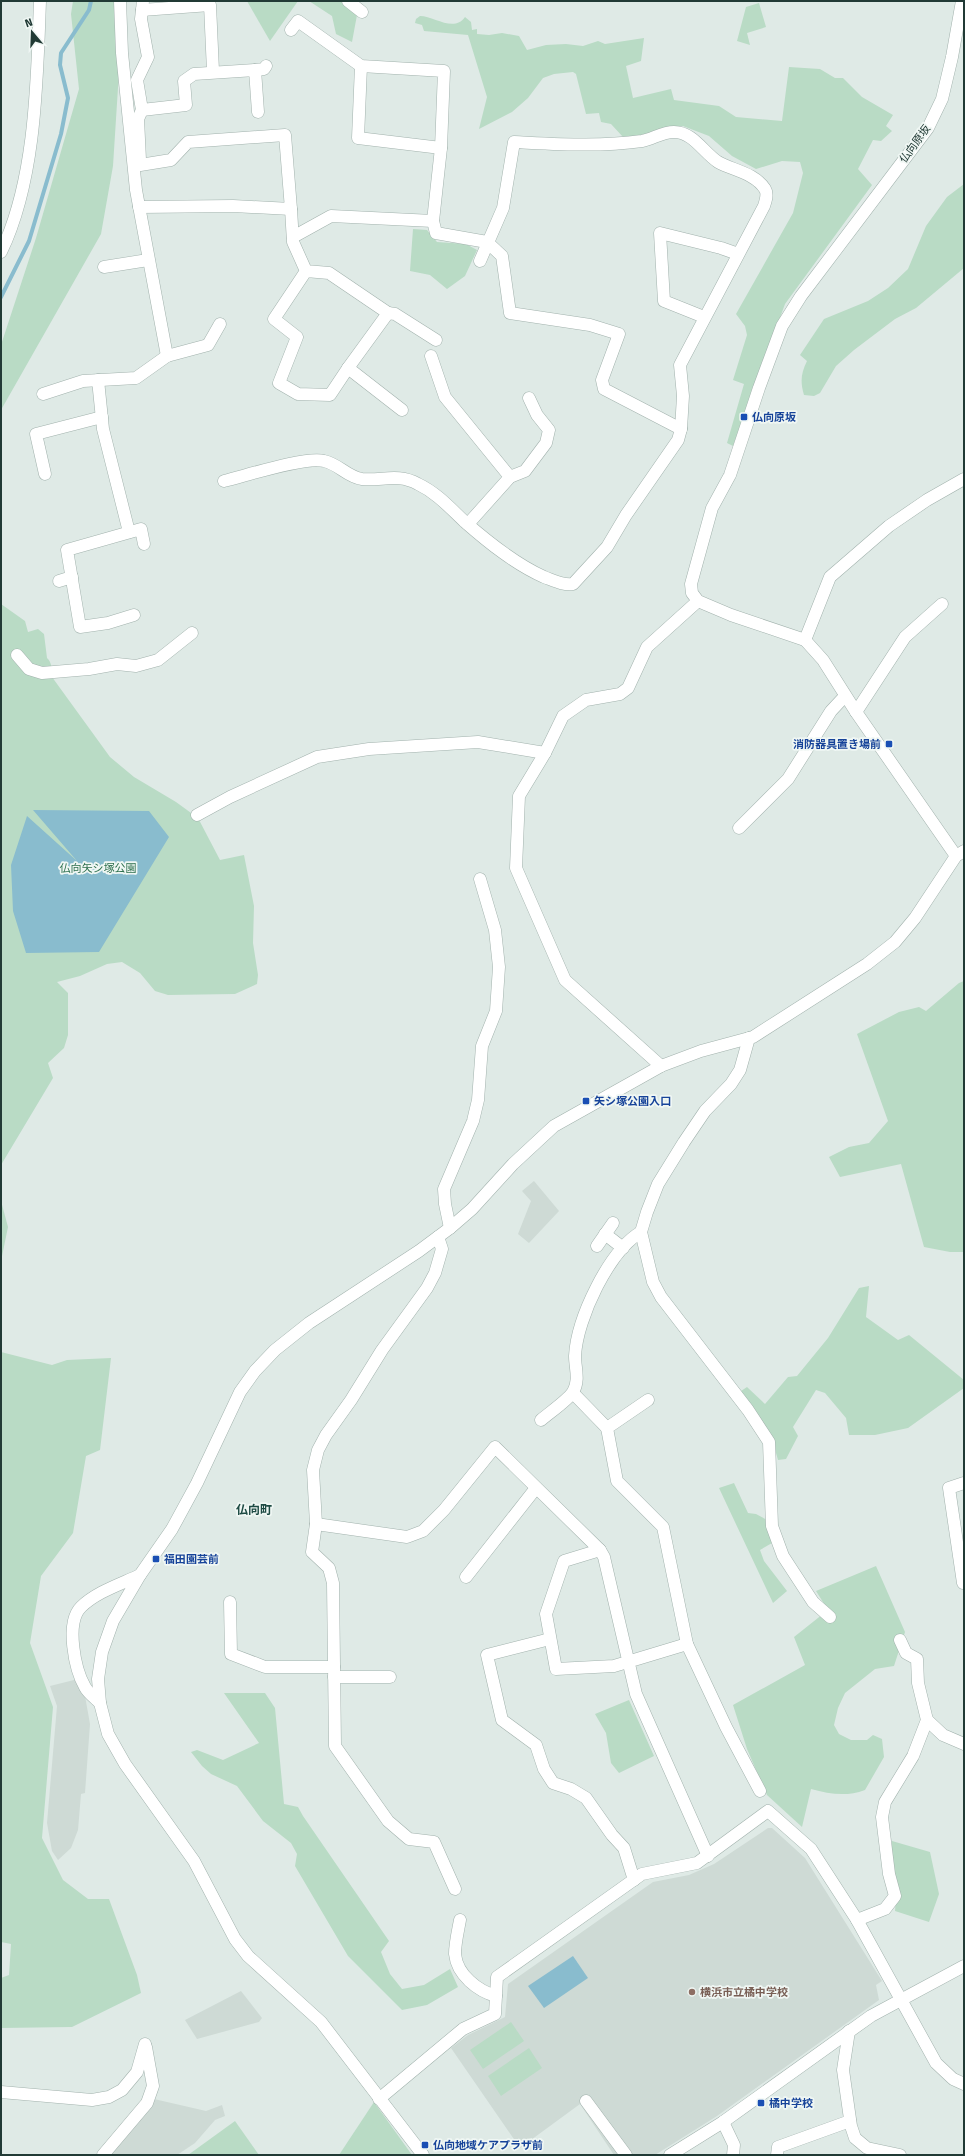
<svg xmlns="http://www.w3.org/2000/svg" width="965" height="2156" font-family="'Fira Sans','Noto Sans JP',sans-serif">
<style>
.built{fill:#cedad5}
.green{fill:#b9dbc5}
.water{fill:#89bcce}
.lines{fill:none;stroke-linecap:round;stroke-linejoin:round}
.stream{stroke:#89bcce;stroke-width:4}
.minor-casing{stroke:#a2b2ad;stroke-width:13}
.tertiary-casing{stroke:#a2b2ad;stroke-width:13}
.minor{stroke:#fff;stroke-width:12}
.tertiary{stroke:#fff;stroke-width:12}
.transit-dot{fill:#1a4fb4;stroke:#f0f7f4;stroke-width:1.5}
.education-dot{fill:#8d6e63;stroke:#f0f7f4;stroke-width:1.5}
.labels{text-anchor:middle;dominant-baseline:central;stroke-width:3.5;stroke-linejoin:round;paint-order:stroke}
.street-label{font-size:11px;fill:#213a35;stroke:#f0f7f4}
.transit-label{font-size:11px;font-weight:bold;fill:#164399;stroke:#f0f7f4;text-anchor:start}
.park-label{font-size:11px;fill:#2d6f4d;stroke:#f0f7f4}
.education-label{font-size:11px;font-weight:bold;fill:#785e54;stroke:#f0f7f4;text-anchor:start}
.neighbourhood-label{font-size:12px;font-weight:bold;fill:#1e4b44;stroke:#f0f7f4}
</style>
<rect width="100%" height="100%" fill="#dfeae6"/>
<!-- built -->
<g class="built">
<polygon points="534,1181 559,1211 529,1243 518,1234 531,1201 522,1191"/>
<polygon points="78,1679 85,1696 90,1724 85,1793 81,1794 78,1830 71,1848 58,1860 52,1851 47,1823 57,1706 50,1686"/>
<polygon points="768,1828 772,1828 805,1858 882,1981 876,1985 879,2000 717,2116 655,2155 614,2155 580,2104 520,2148 451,2048 468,2035 505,2017 508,1984 653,1882 689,1875 714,1864"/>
<polygon points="241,1991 262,2018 259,2022 197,2039 185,2020"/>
<polygon points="154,2099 206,2111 222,2105 225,2116 215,2120 195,2143 177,2155 108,2155"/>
</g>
<!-- green -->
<g class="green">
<polygon points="73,1 114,1 119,72 113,166 101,234 1,410 1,345 36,238 79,89 71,14"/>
<polygon points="247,1 298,1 270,41"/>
<polygon points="309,1 355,1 357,15 352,42 336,34 332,16"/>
<polygon points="759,3 766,27 747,33 750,45 737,41 746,7"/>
<path d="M420,16C434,16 454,33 465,17L471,22L472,30L477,29V34L489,35L502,33L519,36L527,50L546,45L566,44L583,46L598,41L605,44L644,38L641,61L626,66L633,98L671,89L674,100L719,106L736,117L782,121L789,67L820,69L835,78H843L862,97L893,115L886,126L892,131L881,141L873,140L858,169L872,185L785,304L733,446L727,443L744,384L733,380L747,335L745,326L736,314L793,213L803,173L800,162L782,161L756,169L732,156L709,136L683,126L670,127L635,138L623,137L611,124L601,122L599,113L586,114L576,74L573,72L554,74L543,78L528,98L512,112L479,129L487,97L468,35L424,31L422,25L415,23L416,19Z"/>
<path d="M964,184V268L916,308L895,319L854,350L836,366L820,393L814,396L804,395C800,382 801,373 807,361L800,355L824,319L868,301L888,288L908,269L926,226L947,197Z"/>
<polygon points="413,229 427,230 437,242 466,244 477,250 465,276 447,289 430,275 410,271"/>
<path d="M1,604L25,621L28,632L38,629L44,634L47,658C52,662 52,670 52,677L110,757L134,777L176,802L198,818L220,860L244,855L254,906L253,943L258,975L257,984L235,994L168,995L155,991L140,973L122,962L107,964L80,976L57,982L68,993V1035L64,1048L48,1063L53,1078L1,1165Z"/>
<polygon points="964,981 964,1252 950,1252 924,1247 901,1164 840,1177 829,1157 849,1147 869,1143 888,1121 857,1034 899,1012 919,1007 926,1011 959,983"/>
<polygon points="1,1201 8,1227 1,1261"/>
<polygon points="869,1286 866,1317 898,1340 909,1335 964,1380 964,1388 908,1428 875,1435 849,1435 846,1418 825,1393 816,1390 793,1427 798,1436 786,1459 778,1460 772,1439 738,1393 747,1387 765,1404 788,1377 797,1376 828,1338 859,1288"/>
<polygon points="1,1352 52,1365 67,1360 111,1358 100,1450 86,1456 73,1533 41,1576 30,1643 53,1707 42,1838 63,1880 88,1899 109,1899 137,1975 141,1993 72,2027 1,2028 1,1978 9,1975 11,1944 1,1942"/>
<polygon points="734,1483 748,1513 756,1514 767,1520 772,1543 760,1550 764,1561 787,1591 773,1603 719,1488"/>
<path d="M876,1566L905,1632L894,1666L875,1669L845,1693L838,1708L834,1725L839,1734L851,1740H867L873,1735L882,1739L884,1757L865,1790C846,1797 830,1794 811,1789L802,1827L767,1795L747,1749L733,1705L805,1665L794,1637L828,1610L816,1591Z"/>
<polygon points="224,1693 265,1693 275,1708 284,1804 298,1807 303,1816 389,1941 381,1952 390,1974 402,1989 424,1985 450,1969 458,1987 427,2005 402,2010 348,1956 295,1866 297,1854 291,1843 263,1821 237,1786 211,1774 202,1766 191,1752 197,1750 223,1760 259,1743"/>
<polygon points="629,1700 654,1756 619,1773 611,1763 606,1733 595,1714"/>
<polygon points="892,1841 930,1852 939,1894 929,1922 895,1911 897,1884 891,1870"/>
<polygon points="511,2022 524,2041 483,2069 470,2050"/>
<polygon points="529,2048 542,2068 501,2096 488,2076"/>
<polygon points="374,2102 412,2155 339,2155"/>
<polygon points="235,2121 259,2155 188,2155"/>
</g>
<!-- water -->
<g class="water">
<polygon points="33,810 149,811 169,837 99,952 26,953 13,911 11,865 27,816 77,861"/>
<polygon points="573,1956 588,1978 544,2008 528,1986"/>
</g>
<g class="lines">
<!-- stream -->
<polyline class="stream" points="1,297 29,241 61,134 68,98 60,65 61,53 89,10 91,1"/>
<!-- minor casing -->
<g class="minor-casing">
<g id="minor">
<polyline points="120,1 122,53 136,190 167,356"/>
<polyline points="143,1 141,19 148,57 137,80 142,110 186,105 184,81 194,74 255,70 258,112"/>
<polyline points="348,1 362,12"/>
<polyline points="142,10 210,5 213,71"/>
<polyline points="361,66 358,138 441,148"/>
<polyline points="255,70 264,69 266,66"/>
<polyline points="140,160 138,119 142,110"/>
<polyline points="134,166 171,160 188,142 285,135 291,209 233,206 139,207"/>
<polyline points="291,209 293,242 306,271 329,273 388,313 348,368 330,395 298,394 279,383 297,337 274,319 306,271"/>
<polyline points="293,237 331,216 433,221"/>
<path d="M480,261L503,208L514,142C557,144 599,147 642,141C653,139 662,132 674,132C693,132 703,152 718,162C732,170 755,173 765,189C768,194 766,200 764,206L680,365L683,396L681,429"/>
<polyline points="104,267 148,260"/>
<polyline points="388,313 395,314 436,340"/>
<polyline points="704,317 664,301 660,233 721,248 738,254"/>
<polyline points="431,356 445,397 510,477 468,524"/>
<polyline points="348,368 402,410"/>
<polyline points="98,380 103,429 129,532"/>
<polyline points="43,394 83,381 136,378 167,356 208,345 220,324"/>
<polyline points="45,474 36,434 102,417"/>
<polyline points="510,477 525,471 546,443 549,430 537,415 529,398"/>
<path d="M224,481C245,476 306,456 324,461C339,464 347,477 362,479C382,481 398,473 418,484C437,493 450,508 465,522C489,543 515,564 544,577C555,581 562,585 573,584L607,547L626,515L678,440L681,429L604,389L602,380L619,334L590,325L510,313L502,256L487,242L436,233L433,221L441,148L444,71L361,66L298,21L291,30"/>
<polyline points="59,581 72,577"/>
<polyline points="134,615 108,623 80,627 67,550 141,529 144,544"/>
<polyline points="805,640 731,615 698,601 692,593 691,584 712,508 730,475 759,388 782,326 801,296 928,128 942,99 952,57 962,1"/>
<polyline points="805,640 823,660 856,712 956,856"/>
<polyline points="805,640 830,577 889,526 927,500 964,479"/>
<polyline points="17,655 29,669 42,673 89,669 117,664 136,666 158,660 192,633"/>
<polyline points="856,712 905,637 942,604"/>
<polyline points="197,815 230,797 317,757 369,749 478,742 545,753"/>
<polyline points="739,828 788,779 831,711 845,696"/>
<polyline points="749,1038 740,1070 731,1084 705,1111 684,1142 658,1184 647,1212 641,1232 653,1282 661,1297 748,1410 769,1442 772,1526 783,1556 813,1602 830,1617"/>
<polyline points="661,1066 565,980 516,868 519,796 545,753 563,716 586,700 620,694 628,688 647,647 698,601"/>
<polyline points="450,1228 445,1204 444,1189 473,1121 478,1100 482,1046 496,1011 499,967 495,930 480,879"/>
<polyline points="605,1234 623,1248"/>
<polyline points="438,1237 442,1249 435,1273 427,1288 382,1350 351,1400 326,1435 318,1450 313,1470 316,1524 312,1552 329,1568 333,1583 335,1746 388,1821 409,1839 434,1842 455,1889"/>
<polyline points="597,1246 613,1223"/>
<polyline points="573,1393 607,1428"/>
<polyline points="648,1400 607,1428 617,1481 663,1527 687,1644 726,1727 760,1791"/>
<path d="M541,1420C549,1413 568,1400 573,1392C580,1380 575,1368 575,1356C577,1318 609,1251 641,1232"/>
<polyline points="316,1524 407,1537 423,1531 444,1510 495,1447 600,1550"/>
<polyline points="466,1577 536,1488"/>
<polyline points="963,1583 949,1488 964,1483"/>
<polyline points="230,1602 231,1654 265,1667 334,1667"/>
<polyline points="550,1639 487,1655 502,1720 536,1745 544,1769 553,1783 571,1789 586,1798 612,1835 624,1848 634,1880"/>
<polyline points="687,1644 614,1666 556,1669 546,1614 564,1561 600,1550 604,1557 636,1694 708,1856"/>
<polyline points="334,1677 390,1677"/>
<path d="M100,1703C95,1698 88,1693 85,1687C75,1670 65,1623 81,1607C96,1592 121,1584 140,1575"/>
<polyline points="927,1720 943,1735 964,1744"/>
<path d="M460,1920C458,1931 455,1943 455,1954C457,1975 478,1991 496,1996"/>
<polyline points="857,1920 885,1909 895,1896 889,1874 882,1817 885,1802 913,1756 927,1720 918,1683 917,1659 906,1653 900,1640"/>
<polyline points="849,2031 843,2070 851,2126 855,2138 867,2148 900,2155"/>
<polyline points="1,2092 92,2100 109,2097 122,2090 137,2072 145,2044"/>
<polyline points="379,2099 463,2029 495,2014 497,1977 642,1874 697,1863 768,1811 811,1849 857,1920 936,2063 953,2079 964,2084"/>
<polyline points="586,2101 626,2155"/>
<polyline points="723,2122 734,2145 733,2155"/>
<polyline points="103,2155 147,2103 153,2086 146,2047"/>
<polyline points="423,2155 321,2022 248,1956 235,1939 194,1861 125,1764 108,1734 100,1703 98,1679 102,1652 113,1621 140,1575 172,1529 197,1483 240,1392 255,1371 275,1350 309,1323 419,1251 450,1228 472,1209 513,1164 554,1126 661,1066 701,1051 753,1037 867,964 895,942 915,918 956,856 964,851"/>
<polyline points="777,2155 778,2147 850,2121"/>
</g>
</g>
<!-- tertiary casing -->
<g class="tertiary-casing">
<g id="tertiary">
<path d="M1,252C36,180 37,80 40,1"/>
<polyline points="670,2155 723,2122 871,2016 964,1966"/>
</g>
</g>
<!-- minor -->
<use href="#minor" class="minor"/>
<!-- tertiary -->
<use href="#tertiary" class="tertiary"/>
</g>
<!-- markers -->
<g class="transit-dot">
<rect x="740" y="413" width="8" height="8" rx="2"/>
<rect x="885" y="740" width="8" height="8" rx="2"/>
<rect x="582" y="1097" width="8" height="8" rx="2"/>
<rect x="152" y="1555" width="8" height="8" rx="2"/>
<rect x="757" y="2099" width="8" height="8" rx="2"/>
<rect x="421" y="2141" width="8" height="8" rx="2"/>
</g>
<circle class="education-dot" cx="692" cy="1992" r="4"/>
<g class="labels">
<!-- street labels -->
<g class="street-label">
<text transform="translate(915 144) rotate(-54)">仏向原坂</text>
</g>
<!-- transit labels -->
<g class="transit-label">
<text x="752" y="417">仏向原坂</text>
<text x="881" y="744" text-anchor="end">消防器具置き場前</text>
<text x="594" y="1101">矢シ塚公園入口</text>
<text x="164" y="1559">福田園芸前</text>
<text x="769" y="2103">橘中学校</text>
<text x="433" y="2145">仏向地域ケアプラザ前</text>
</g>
<!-- park labels -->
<g class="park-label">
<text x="98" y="868">仏向矢シ塚公園</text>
</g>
<!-- education labels -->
<g class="education-label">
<text x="700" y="1992">横浜市立橘中学校</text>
</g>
<!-- neighbourhood labels -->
<g class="neighbourhood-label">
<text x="254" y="1510">仏向町</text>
</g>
</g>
<!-- border -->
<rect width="965" height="2156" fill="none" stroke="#213a35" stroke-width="4"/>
<!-- north arrow -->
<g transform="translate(32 32) rotate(341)" stroke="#f0f7f4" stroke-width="3" paint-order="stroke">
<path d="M0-3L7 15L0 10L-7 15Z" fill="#213a35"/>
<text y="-6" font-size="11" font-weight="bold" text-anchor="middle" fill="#213a35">N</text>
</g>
</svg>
